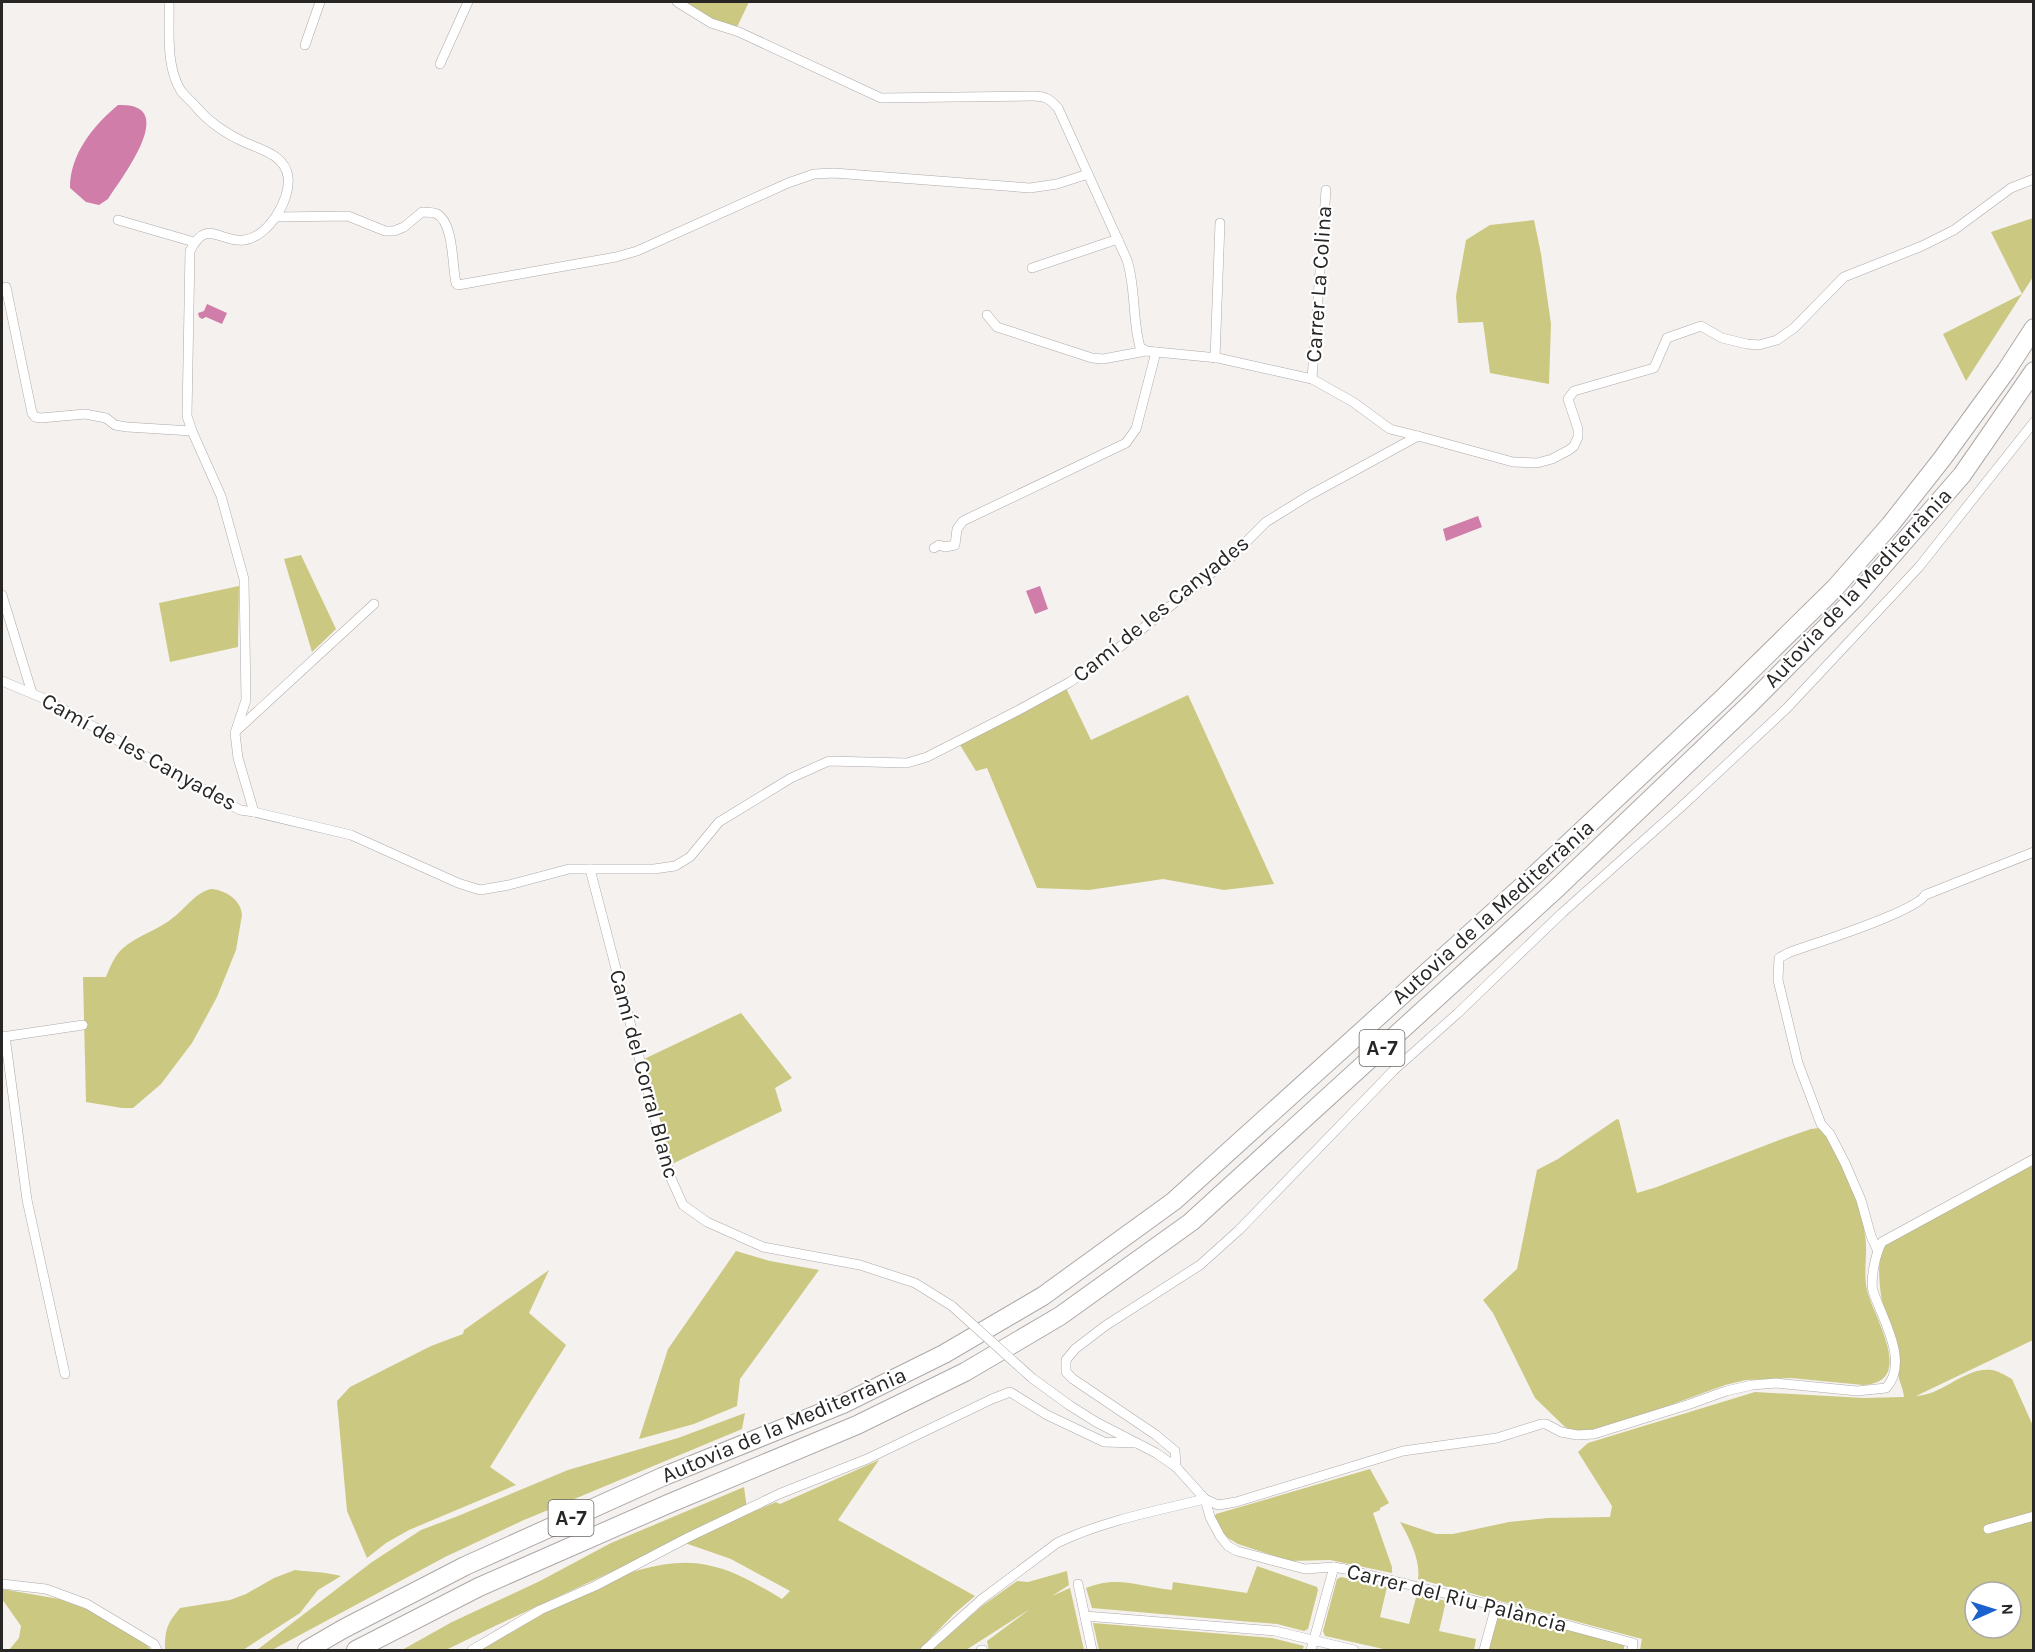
<svg xmlns="http://www.w3.org/2000/svg" width="2035" height="1652" font-family="Karla,sans-serif">
<style>
.green{fill:#cbc881;fill-rule:evenodd}
.water{fill:#d17da9}
.lines{fill:none;stroke-linecap:round;stroke-linejoin:round}
.street-casing{stroke:#ada9a8;stroke-width:10}
.highway-casing{stroke:#ada9a8;stroke-width:20}
.street{stroke:#fff;stroke-width:9}
.highway{stroke:#fff;stroke-width:18}
.street-bridge-casing{stroke:#ada9a8;stroke-width:10;stroke-linecap:butt}
.street-bridge{stroke:#fff;stroke-width:9}
.labels{text-anchor:middle;dominant-baseline:central;stroke-width:4.5;stroke-linejoin:round;paint-order:stroke}
.shield{fill:#fff;stroke:#686766;stroke-width:1.5}
.shield-label{font-size:21px;font-weight:bold;fill:#272625}
.street-label{font-size:22px;fill:#272625;stroke:#fff}
</style>
<rect width="100%" height="100%" fill="#f5f1ef"/>
<!-- green -->
<g class="green">
<polygon points="684,2 749,2 737,27 712,19"/>
<polygon points="2033,218 2033,277 1966,381 1943,334 2022,294 1991,232"/>
<polygon points="1534,220 1541,254 1551,324 1549,384 1490,373 1483,322 1458,323 1456,296 1466,240 1490,225"/>
<polygon points="301,555 336,629 312,652 284,559"/>
<polygon points="239,586 238,647 170,662 159,603"/>
<polygon points="1066,688 1091,740 1188,695 1274,884 1224,890 1163,879 1089,890 1037,888 987,768 976,771 960,745"/>
<path d="M211,889C226,890 241,900 242,915L236,950L217,997L192,1043L161,1084L133,1108H122L86,1102L83,977H106C110,967 114,957 122,949C137,935 159,930 174,917C186,908 196,892 211,889Z"/>
<polygon points="741,1013 792,1078 775,1088 782,1111 672,1164 669,1159 644,1059"/>
<path d="M1617,1119L1619,1120L1637,1193L1657,1187L1782,1139L1811,1129L1820,1128L1828,1136C1843,1168 1861,1199 1865,1235C1868,1253 1863,1273 1867,1290C1873,1316 1917,1383 1863,1385L1791,1378L1746,1380L1725,1385L1643,1415L1586,1432L1573,1431L1565,1427L1535,1398L1493,1313L1483,1300L1517,1269L1537,1170L1558,1159Z"/>
<path d="M2033,1164V1340L1916,1396C1943,1395 1965,1367 1991,1370C1997,1370 2006,1376 2012,1379L2033,1426V1650H1640L1642,1639L1418,1579C1421,1561 1409,1537 1400,1522L1436,1534H1453L1509,1522L1548,1518L1610,1517L1612,1506L1578,1452L1588,1443L1755,1392L1864,1398L1904,1397C1903,1386 1897,1379 1898,1368C1890,1335 1871,1278 1883,1245ZM1975,1592H2011V1628H1975Z"/>
<polygon points="736,1251 770,1261 819,1270 740,1379 737,1406 694,1424 639,1439 668,1349"/>
<polygon points="549,1270 529,1313 566,1345 490,1467 516,1485 409,1530 386,1543 367,1558 347,1511 337,1401 350,1387 431,1346 463,1334 464,1330"/>
<polygon points="745,1413 742,1429 524,1520 445,1557 272,1650 257,1650 372,1562 421,1530 458,1516 568,1470 678,1438"/>
<path d="M879,1460L838,1520L975,1596L954,1614L919,1650H481C542,1616 636,1550 707,1565C734,1570 758,1585 782,1599L790,1591L731,1559L685,1543L717,1527L776,1502L780,1504Z"/>
<polygon points="1370,1469 1389,1503 1380,1508 1380,1510 1373,1513 1392,1567 1392,1573 1330,1560 1289,1561 1238,1544 1228,1538 1221,1531 1214,1518 1216,1514"/>
<polygon points="744,1487 747,1509 497,1625 446,1650 402,1650 452,1622 540,1581 611,1543"/>
<path d="M1257,1566L1317,1587L1318,1590L1308,1629L1304,1631L1277,1624L1252,1622L1092,1608L1086,1588C1119,1575 1139,1587 1172,1590L1173,1582L1247,1593Z"/>
<path d="M295,1570C311,1572 326,1572 341,1576L318,1590L300,1613L243,1650H165C165,1629 167,1624 180,1608L230,1600L246,1594L274,1578Z"/>
<polygon points="1067,1571 1069,1585 1052,1596 1070,1588 1084,1650 989,1650 987,1641 1030,1609 966,1650 932,1650 982,1606 1017,1581 1028,1582"/>
<polygon points="1341,1577 1387,1587 1380,1617 1409,1624 1417,1594 1446,1601 1439,1631 1476,1639 1474,1650 1388,1650 1325,1636 1323,1631 1337,1579"/>
<polygon points="2,1589 59,1599 89,1610 143,1641 151,1650 9,1650 19,1638 21,1626 2,1599"/>
<polygon points="1498,1613 1624,1643 1624,1650 1489,1650"/>
<polygon points="1093,1623 1272,1638 1304,1646 1302,1650 1099,1650"/>
</g>
<!-- water -->
<g class="water">
<path d="M118,105C181,102 122,177 108,199L99,205L86,202L70,188C70,154 93,126 118,105Z"/>
<polygon points="207,304 227,313 222,324 206,317 202,319 199,317 198,313 204,311"/>
<polygon points="1478,516 1482,527 1446,541 1443,529"/>
<polygon points="1040,586 1048,609 1035,614 1026,591"/>
</g>
<g class="lines">
<!-- street casing -->
<g class="street-casing">
<g id="street">
<path d="M169,2C170,30 165,65 181,91C186,97 192,102 197,108C209,122 227,134 244,142C262,150 285,155 288,177C291,200 268,237 244,240C219,243 207,217 190,251L187,416L192,431L221,496L244,579L246,700L235,733L238,758L254,812"/>
<path d="M677,2L711,23L739,32L881,98L1033,96C1045,96 1050,99 1058,108L1127,260C1136,288 1132,319 1140,347L1146,351L1218,358L1312,379L1353,402L1390,429L1418,436"/>
<polyline points="305,45 320,2"/>
<polyline points="440,64 468,2"/>
<path d="M276,217L348,216L385,231H394L404,227L422,212C427,212 433,212 437,214C454,223 452,266 456,283L458,285L616,257L637,251L788,183L814,174L834,173L1030,188L1057,184L1088,174"/>
<polyline points="118,220 194,242"/>
<polyline points="1032,268 1118,239"/>
<polyline points="6,287 32,413 35,417 41,418 85,414 106,418 115,425 127,427 192,431"/>
<polyline points="987,315 997,327 1092,358 1103,359 1146,351"/>
<polyline points="1215,358 1220,223"/>
<polyline points="1312,379 1326,190"/>
<polyline points="934,548 939,545 945,547 955,545 957,529 963,521 1126,443 1136,429 1156,352"/>
<polyline points="2,595 32,693"/>
<polyline points="2,681 45,699 240,810 254,812 351,835 458,883 480,890 509,885 569,869 654,869 675,866 690,857 719,822 791,778 829,761 907,763 927,757 1017,711 1070,682 1116,650 1231,557 1266,522 1308,496 1418,436 1513,462 1537,463 1552,459 1569,450 1574,446 1578,437 1578,429 1568,399 1574,391 1654,368 1667,338 1701,326 1722,338 1747,344 1759,345 1777,340 1794,328 1844,277 1922,246 1954,230 2011,188 2034,179"/>
<polyline points="236,731 374,604"/>
<polyline points="590,869 670,1176 683,1205 707,1222 763,1247 860,1265 915,1283 952,1306"/>
<polyline points="5,1036 27,1200 65,1374"/>
<polyline points="2,1037 83,1025"/>
<path d="M1877,1249L1871,1236L1861,1200L1845,1163L1830,1134L1821,1124L1798,1063L1778,980L1779,958L1788,953C1812,944 1916,912 1925,895L2034,852"/>
<polyline points="1032,1378 1069,1405 1096,1422 1156,1453 1176,1467 1205,1499 1210,1517 1220,1536 1228,1546 1237,1551 1305,1569 1334,1567 1345,1569 1496,1606 1633,1643 1632,1650"/>
<polyline points="1176,1467 1175,1451 1156,1435 1073,1379 1066,1372 1066,1360 1075,1349 1105,1326 1200,1265 1239,1230 1393,1071 1458,1013 1562,913 1680,808 1787,708 1919,567 2034,422"/>
<path d="M1205,1499L1218,1505L1236,1502L1403,1451L1497,1438L1541,1424H1546L1561,1432L1577,1435L1594,1434L1690,1404L1726,1391L1752,1385L1776,1383L1857,1391L1886,1388C1910,1362 1882,1319 1873,1291C1870,1279 1876,1252 1882,1242L2034,1159"/>
<polyline points="1988,1529 2034,1516"/>
<polyline points="2,1584 46,1589 87,1604 154,1644 157,1650"/>
<polyline points="1078,1584 1092,1650"/>
<polyline points="1085,1616 1275,1631 1354,1650"/>
<polyline points="472,1650 540,1610 595,1586 689,1537 779,1494 867,1459 992,1399 1010,1392 1047,1415 1104,1442 1136,1443"/>
<path d="M925,1650L982,1599L1057,1543C1103,1521 1155,1511 1205,1499"/>
<polyline points="981,1650 983,1650"/>
<polyline points="1311,1650 1334,1567"/>
<polyline points="1484,1650 1496,1606"/>
</g>
</g>
<!-- highway casing -->
<g class="highway-casing">
<g id="highway">
<polyline points="307,1650 343,1629 465,1566 662,1477 843,1404 944,1354 1043,1296 1174,1201 1537,873 1723,698 1835,588 1890,525 1942,459 2006,371 2034,328"/>
<polyline points="356,1650 479,1587 668,1504 857,1425 965,1372 1060,1316 1191,1222 1556,889 1750,704 1855,598 1962,475 2034,371"/>
</g>
</g>
<!-- street -->
<use href="#street" class="street"/>
<!-- highway -->
<use href="#highway" class="highway"/>
<!-- street-bridge casing -->
<g class="street-bridge-casing">
<polyline id="street-bridge" points="952,1306 1032,1378"/>
</g>
<!-- street-bridge -->
<use href="#street-bridge" class="street-bridge"/>
</g>
<g class="labels">
<!-- shield labels -->
<g class="shield">
<rect x="1359.5" y="1030" width="45" height="36" rx="4.5"/>
<rect x="548.5" y="1500" width="45" height="36" rx="4.5"/>
</g>
<g class="shield-label">
<text x="1382" y="1048">A-7</text>
<text x="571" y="1518">A-7</text>
</g>
<!-- street labels -->
<g class="street-label">
<text transform="translate(1319 284) rotate(-86)">Carrer La Colina</text>
<text transform="translate(1858 588) rotate(-47)">Autovia de la Mediterrània</text>
<text transform="translate(1161 609) rotate(-39)">Camí de les Canyades</text>
<text transform="translate(139 752) rotate(29)">Camí de les Canyades</text>
<text transform="translate(1493 912) rotate(-42)">Autovia de la Mediterrània</text>
<text transform="translate(644 1074) rotate(75)">Camí del Corral Blanc</text>
<text transform="translate(784 1425) rotate(-23)">Autovia de la Mediterrània</text>
<text transform="translate(1457 1598) rotate(14)">Carrer del Riu Palància</text>
</g>
</g>
<!-- border -->
<rect width="2035" height="1652" fill="none" stroke="#272625" stroke-width="6"/>
<!-- north arrow -->
<g transform="translate(1993 1610) rotate(87)"><circle r="28" fill="#ffffff" stroke="#a9a8a8" stroke-width="1.5"/>
<path d="M0-4.5L10 22L0 15L-10 22Z" fill="#1a63ce"/>
<text y="-9" font-size="16" font-weight="bold" text-anchor="middle" fill="#272625">N</text>
</g>
</svg>
